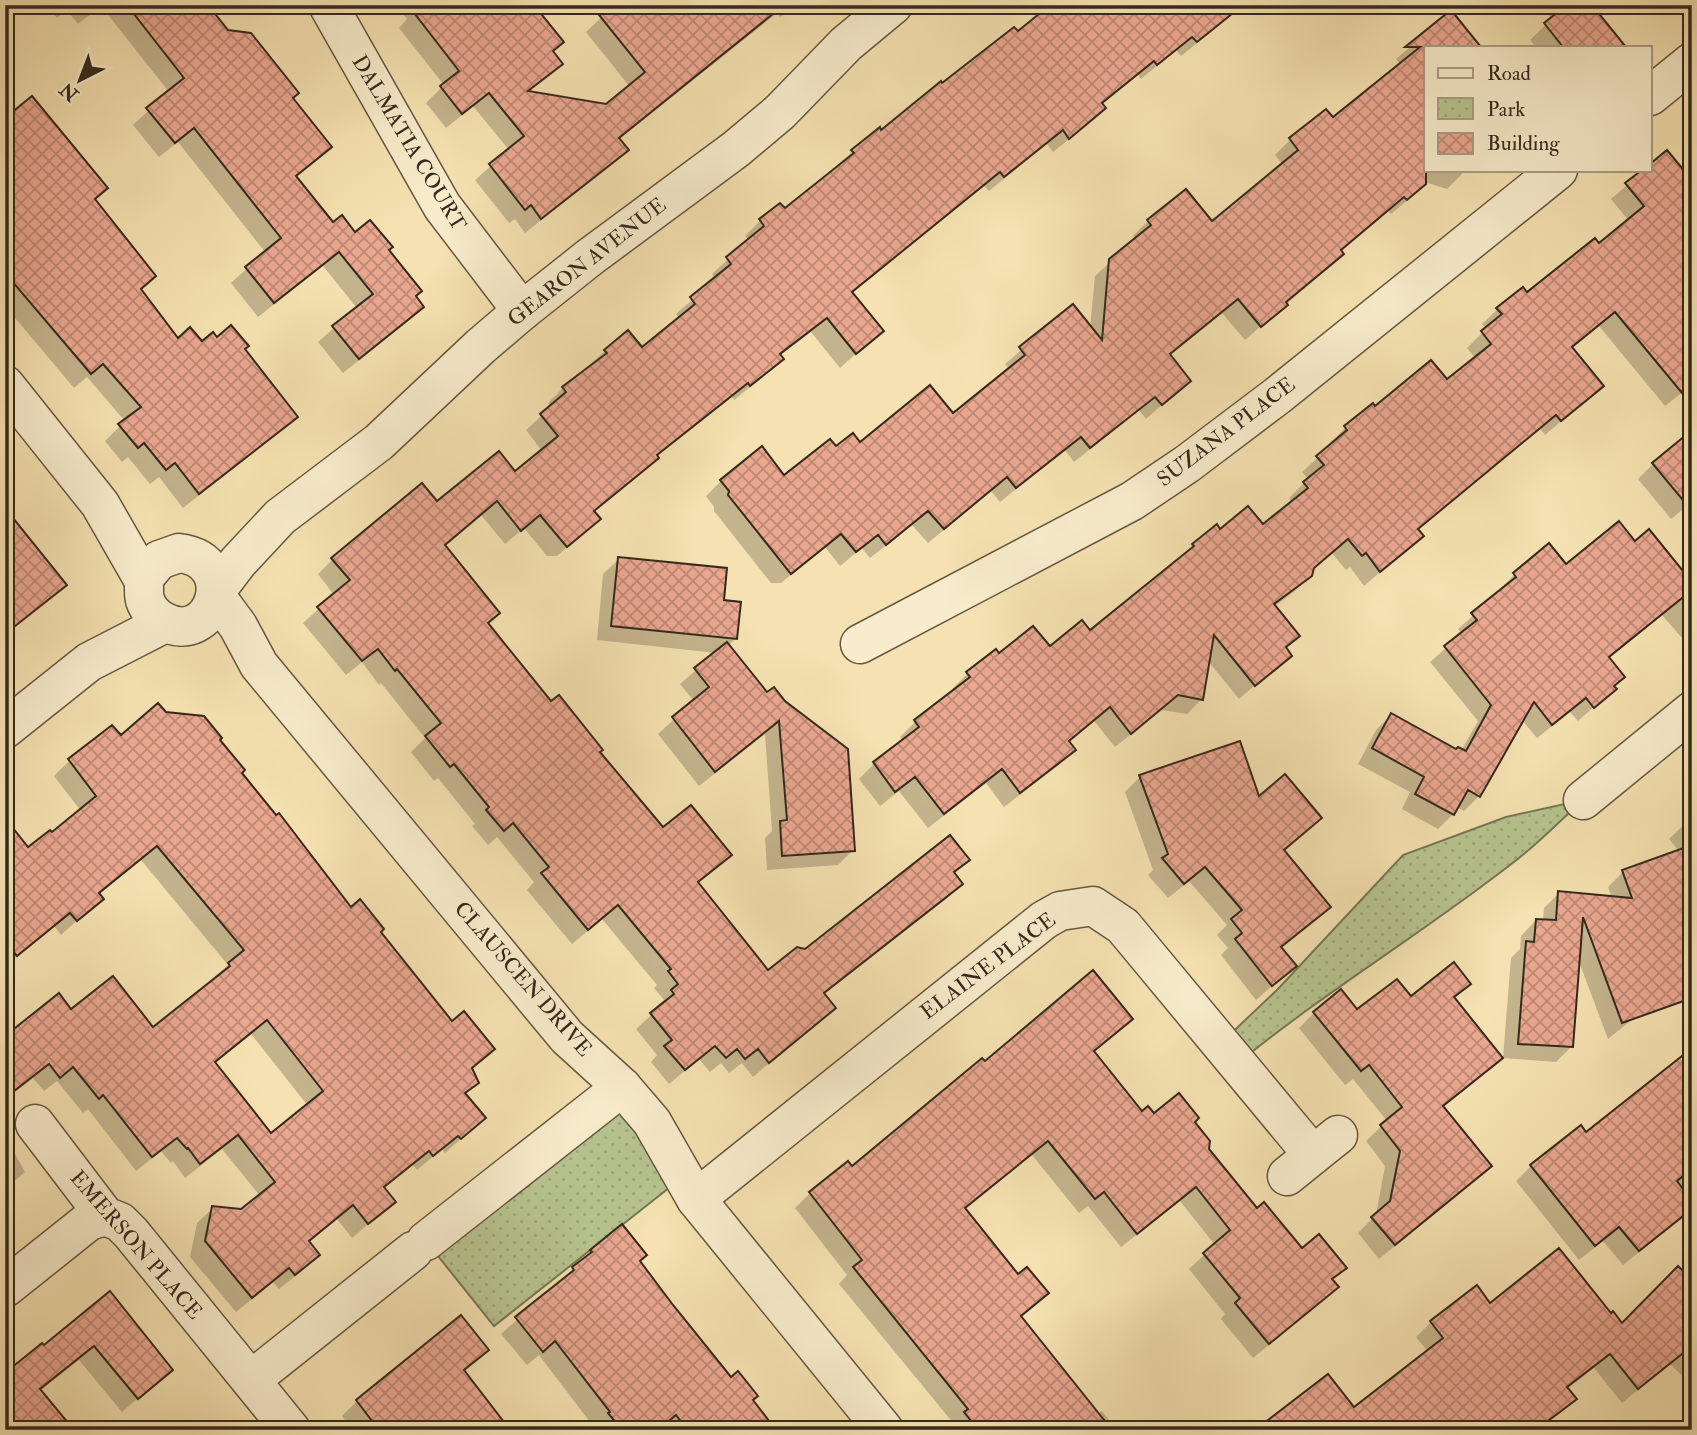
<svg xmlns="http://www.w3.org/2000/svg" width="1697" height="1435" font-family="'IM FELL Double Pica',serif">
<style>
.park{fill:url(#park-dots);stroke:#767655;stroke-width:2}
.shadow{fill:#0003;fill-rule:evenodd}
.building{fill:url(#building-cross-hatch);stroke:#35291b;stroke-width:2;fill-rule:evenodd}
.lines{fill:none;stroke-linecap:round;stroke-linejoin:round}
.minor-casing{stroke:#655740;stroke-width:41}
.minor{stroke:#f8eccc;stroke-width:38}
.labels{text-anchor:middle;dominant-baseline:central;stroke-width:7;stroke-linejoin:round;paint-order:stroke}
.street-label{font-size:21px;fill:#35291b;stroke:#f8eccc}
</style>
<defs>
<pattern id="park-dots" width="8" height="8" patternUnits="userSpaceOnUse" patternTransform="scale(1.75)"><rect width="8" height="8" fill="#b7c48f"/><path d="M2 2h.1M6 6h.1" fill="none" stroke="#9ea87b" stroke-width="1.8" stroke-linecap="round"/></pattern>
<pattern id="building-cross-hatch" width="8" height="8" patternUnits="userSpaceOnUse" patternTransform="scale(1.75)"><rect width="8" height="8" fill="#eaa790"/><path d="M0 0l8 8M0 8l8-8" fill="none" stroke="#be8875"/></pattern>
</defs>
<rect width="100%" height="100%" fill="#f5e1b1"/>
<filter id="stains"><feTurbulence type="fractalNoise" baseFrequency=".00286" numOctaves="4"/><feColorMatrix values="0 0 0 0 .2 0 0 0 0 .09 0 0 0 0 .02 0 0 0 .5 -.17"/></filter>
<radialGradient id="worn" r=".72"><stop offset=".6" stop-color="#630" stop-opacity="0"/><stop offset="1" stop-color="#630" stop-opacity=".3"/></radialGradient>
<!-- park -->
<g class="park">
<path d="M1583,800C1562,819 1542,840 1519,858C1428,930 1327,990 1237,1064L1220,1044L1278,989L1403,855L1506,817Z"/>
<polygon points="622,1087 684,1176 494,1326 426,1241"/>
</g>
<!-- shadow -->
<g class="shadow">
<polygon points="46,5 206,5 227,32 291,98 330,147 296,177 332,224 387,250 422,307 407,322 343,373 318,342 357,308 323,266 258,317 231,283 265,252 178,142 159,157 133,125 169,92 101,6 78,24 67,10 57,18"/>
<polygon points="396,5 532,5 551,52 561,63 528,92 606,106 630,87 586,32 615,5 795,5 780,17 777,13 618,140 626,149 611,164 525,233 515,219 509,223 475,180 509,150 473,106 446,128 426,103 444,85 399,28 407,19"/>
<polygon points="804,5 816,5 808,11"/>
<polygon points="1241,5 1226,20 1181,56 1176,50 1141,79 1138,75 1101,105 1104,108 1089,123 1053,152 1047,144 989,191 984,186 851,293 881,331 840,368 811,332 779,356 782,359 766,374 734,400 732,397 656,457 642,473 593,512 599,519 557,556 547,556 524,528 505,544 481,515 443,546 498,613 487,625 551,704 598,752 663,830 730,854 697,884 768,973 968,860 953,874 961,884 946,899 823,995 834,1008 753,1077 742,1063 729,1073 721,1063 710,1072 699,1059 669,1084 651,1062 657,1055 636,1029 659,1008 657,1006 664,1000 654,988 657,985 602,919 572,944 527,890 534,882 497,837 488,845 472,826 475,824 438,778 434,781 411,752 425,738 381,683 379,685 362,662 346,675 303,623 334,595 318,574 333,559 437,504 515,473 542,451 526,430 551,407 548,403 563,388 605,351 641,349 680,319 676,314 716,279 712,274 749,240 745,236 760,221 785,211 853,151 942,85 1018,33"/>
<polygon points="1540,5 1595,5 1593,8 1624,47 1536,47 1530,40 1552,19"/>
<polygon points="1451,12 1479,47 1426,47 1426,170 1462,170 1462,174 1447,189 1428,183 1391,214 1388,211 1340,252 1342,254 1327,269 1245,340 1222,313 1169,356 1189,381 1146,419 1139,410 1074,462 1065,450 1000,502 991,491 928,543 912,525 870,558 862,548 840,566 825,547 781,583 771,583 714,511 714,507 706,496 721,481 784,477 835,449 860,444 953,415 1010,370 1005,364 1073,306 1090,328 1095,276 1136,239 1133,236 1148,221 1212,224 1283,165 1275,155 1290,140 1326,111 1333,120 1401,65 1396,59"/>
<polygon points="5,112 106,188 94,200 140,290 178,340 202,344 217,339 243,350 295,416 280,431 183,508 159,477 150,484 128,457 122,462 105,441 125,421 87,377 74,388 5,306"/>
<polygon points="1667,152 1692,385 1665,406 1599,326 1571,348 1602,386 1545,435 1540,429 1417,530 1422,536 1364,586 1350,567 1346,570 1332,553 1312,570 1311,575 1295,591 1274,607 1298,636 1285,649 1290,655 1239,699 1208,661 1202,699 1187,714 1162,710 1115,747 1094,721 1068,742 1074,750 1059,765 1004,807 986,783 928,828 899,791 880,806 859,779 874,764 904,741 900,737 915,722 954,692 952,689 967,674 996,651 999,655 1050,649 1090,632 1217,527 1220,531 1263,527 1292,503 1289,498 1308,479 1302,472 1332,445 1330,443 1345,428 1372,406 1375,409 1447,382 1476,359 1467,348 1486,329 1482,324 1498,309 1527,294 1599,245 1629,221 1611,199 1645,170 1650,170 1650,166"/>
<polygon points="1653,464 1688,505 1671,519 1638,479"/>
<polygon points="5,511 64,585 5,635"/>
<polygon points="1635,543 1692,585 1692,630 1682,638 1662,615 1622,648 1600,621 1614,689 1578,721 1570,712 1537,738 1522,720 1479,796 1464,811 1457,807 1453,814 1438,829 1402,809 1410,792 1358,764 1376,730 1391,715 1456,750 1461,751 1478,721 1430,662 1462,634 1458,629 1501,591 1500,589 1515,574 1566,566"/>
<polygon points="619,559 722,601 736,638 728,646 767,695 853,850 838,865 767,870 765,838 772,831 765,734 699,786 658,734 694,701 680,684 716,653 597,640 603,574"/>
<path d="M165,714L218,740L240,773L350,909L378,932L452,1024L492,1048L471,1069L477,1082L464,1095L484,1118L445,1153L442,1149L417,1170L413,1165L383,1189L394,1202L352,1238L337,1219L308,1243L318,1254L303,1270L279,1289L273,1282L236,1312L190,1257L197,1223L213,1208L241,1211L260,1196L222,1149L185,1178L173,1161L171,1163L161,1151L136,1171L88,1109L83,1113L57,1081L44,1091L33,1078L5,1100V1038L71,1011L153,1030L228,965L141,860L98,895L101,899L61,935L54,926L5,966V830L28,850L51,835L81,811L54,776L69,761L111,727L120,738ZM251,1034L308,1106L271,1136L214,1064Z"/>
<polygon points="1140,777 1258,799 1320,818 1283,852 1328,907 1280,949 1295,966 1256,1000 1221,955 1228,948 1217,935 1227,925 1189,881 1168,898 1148,875 1153,870 1125,792"/>
<polygon points="1692,817 1692,935 1674,986 1608,1039 1578,959 1571,1047 1556,1062 1503,1058 1511,958 1520,949 1521,936 1536,920 1543,921 1544,908 1559,893 1612,898 1608,887 1623,872 1679,851 1669,839"/>
<polygon points="1469,984 1454,999 1500,1058 1442,1108 1489,1166 1474,1181 1379,1259 1358,1233 1376,1215 1385,1166 1366,1141 1387,1121 1353,1079 1345,1085 1299,1028 1314,1013 1357,1012"/>
<polygon points="1130,1019 1093,1052 1142,1114 1193,1122 1207,1149 1257,1210 1302,1250 1344,1268 1331,1281 1336,1287 1321,1302 1253,1358 1221,1319 1225,1314 1189,1269 1215,1245 1180,1201 1121,1247 1088,1206 1079,1213 1032,1155 964,1210 1018,1276 1047,1293 1020,1317 995,1430 951,1430 954,1424 839,1284 847,1275 795,1208 810,1193 852,1168 984,1064"/>
<polygon points="1692,1049 1692,1210 1623,1265 1603,1241 1579,1260 1516,1181 1531,1166 1586,1134"/>
<polygon points="5,1136 25,1172 5,1189"/>
<polygon points="591,1251 639,1261 731,1380 752,1401 774,1430 596,1430 539,1355 527,1365 501,1334 558,1284"/>
<polygon points="1692,1283 1692,1385 1670,1364 1622,1403 1594,1368 1567,1389 1574,1399 1539,1430 1262,1430 1354,1410 1428,1352 1416,1337 1431,1322 1490,1305 1610,1316 1622,1325"/>
<polygon points="109,1294 171,1370 122,1412 79,1360 40,1391 5,1430 44,1348"/>
<polygon points="460,1318 486,1350 463,1372 510,1430 352,1430 342,1416 357,1401"/>
<polygon points="1102,1411 1117,1430 1078,1430"/>
</g>
<!-- building -->
<g class="building">
<polygon points="127,5 208,5 228,30 251,33 299,93 293,98 332,147 296,176 333,222 342,215 355,232 370,220 393,247 389,250 422,291 416,296 424,307 359,359 332,326 373,294 339,252 274,303 245,267 281,238 194,128 175,143 146,108 184,78"/>
<polygon points="408,5 534,5 564,42 553,51 563,64 528,91 606,104 645,72 591,5 784,5 619,138 629,150 541,219 531,205 525,210 489,164 524,136 489,93 462,114 440,86 459,71"/>
<polygon points="1050,5 1243,5 1197,42 1192,37 1157,65 1154,61 1102,103 1106,108 1069,139 1063,130 1004,177 1000,172 852,292 884,331 856,354 827,318 780,354 784,359 750,386 748,383 657,455 659,458 594,511 601,519 567,547 540,515 521,531 497,501 445,545 500,613 488,623 551,701 559,695 603,750 600,752 663,827 691,805 732,855 698,882 768,970 797,947 805,949 950,835 970,860 954,872 963,884 824,993 836,1008 769,1063 758,1049 745,1059 737,1049 726,1058 715,1046 685,1070 664,1046 672,1040 650,1013 674,994 671,990 678,984 668,971 671,969 618,905 588,930 541,873 549,867 513,823 504,831 486,810 489,807 454,764 450,767 425,736 441,723 397,669 395,671 378,649 362,661 317,607 350,580 331,558 422,483 437,501 499,451 515,471 558,436 540,414 566,392 562,387 607,353 604,350 628,330 642,347 695,304 690,297 731,264 726,257 764,226 759,219 780,203 785,208 854,153 851,150 880,127 881,130 941,81 942,83 1014,27 1018,31"/>
<polygon points="1567,5 1592,5 1626,47 1563,47 1544,23"/>
<polygon points="1451,10 1481,47 1426,47 1426,184 1407,200 1404,197 1341,250 1344,254 1286,302 1288,305 1261,327 1238,299 1170,354 1191,381 1162,405 1155,397 1090,448 1081,437 1016,488 1007,477 944,529 928,511 886,545 878,535 856,552 841,534 791,574 728,495 729,491 720,480 762,446 784,475 830,439 836,446 853,433 860,442 930,385 953,413 1025,355 1019,347 1073,304 1102,340 1109,259 1151,225 1147,220 1186,189 1212,221 1298,150 1289,138 1326,109 1333,117 1420,47 1405,47"/>
<polygon points="32,96 108,188 95,199 156,276 141,289 178,338 190,327 202,341 213,332 217,337 231,325 249,346 245,349 298,417 199,494 175,463 166,470 144,443 138,448 118,424 141,407 103,364 91,374 5,273 5,118"/>
<polygon points="1667,150 1692,180 1692,405 1615,312 1572,347 1604,386 1561,421 1556,415 1418,529 1424,536 1380,572 1366,553 1362,556 1348,539 1314,568 1312,576 1274,604 1300,636 1286,647 1292,656 1255,686 1214,635 1203,700 1178,695 1131,734 1110,707 1069,741 1076,750 1020,793 1002,769 944,814 915,777 895,792 873,762 919,727 914,720 970,677 966,672 996,649 999,653 1033,626 1050,646 1082,620 1090,630 1194,546 1192,544 1217,524 1220,529 1248,506 1263,524 1308,488 1303,482 1324,465 1316,456 1347,430 1344,426 1373,403 1375,406 1431,360 1447,379 1491,344 1481,331 1502,314 1496,308 1523,287 1527,292 1595,238 1599,243 1644,206 1625,183 1642,170 1650,170 1650,164"/>
<polygon points="1692,430 1692,511 1652,463"/>
<polygon points="5,508 67,585 5,634"/>
<polygon points="1619,521 1635,541 1649,529 1692,582 1692,590 1609,657 1625,677 1614,686 1617,689 1594,708 1586,698 1552,725 1534,702 1480,797 1468,790 1454,815 1415,794 1424,777 1372,748 1391,713 1456,749 1458,747 1466,751 1491,705 1444,646 1477,620 1471,613 1516,577 1513,573 1549,543 1566,564"/>
<polygon points="618,557 727,568 724,600 741,602 737,639 611,626"/>
<polygon points="727,642 767,692 774,687 785,701 848,749 855,851 782,856 780,821 787,820 779,721 715,772 672,717 709,687 694,668"/>
<path d="M158,703L166,712L204,716L222,738L220,740L245,770L242,773L276,815L279,813L351,907L360,899L384,929L381,932L452,1021L464,1011L495,1049L472,1068L479,1083L465,1093L486,1118L461,1139L458,1136L433,1156L429,1151L384,1187L396,1202L368,1224L353,1205L309,1241L320,1255L295,1275L289,1268L252,1298L205,1241L212,1206L241,1209L275,1182L238,1135L200,1164L188,1148L187,1149L177,1138L152,1157L103,1095L99,1099L73,1067L60,1078L49,1064L5,1098V1036L59,993L71,1009L113,976L153,1027L230,966L228,963L244,950L157,846L99,893L104,899L77,921L70,913L17,956L5,941V818L28,847L50,830L52,832L96,796L68,759L112,725L121,735ZM267,1020L323,1091L271,1133L215,1062Z"/>
<polygon points="1240,741 1259,796 1285,774 1322,818 1284,850 1331,907 1281,947 1297,966 1272,986 1235,939 1242,933 1231,919 1242,910 1205,867 1184,884 1162,858 1168,854 1139,775"/>
<polygon points="1692,845 1692,998 1622,1023 1583,917 1573,1047 1518,1044 1526,941 1534,942 1536,919 1556,920 1558,891 1632,898 1622,870"/>
<polygon points="1454,962 1471,984 1454,997 1503,1058 1443,1106 1492,1166 1395,1245 1371,1217 1390,1201 1400,1151 1380,1125 1402,1107 1369,1065 1361,1071 1313,1012 1341,989 1357,1009 1397,979 1411,996"/>
<polygon points="1093,970 1133,1019 1094,1051 1142,1111 1148,1106 1154,1113 1179,1093 1199,1118 1195,1122 1210,1141 1209,1149 1257,1208 1264,1202 1302,1248 1319,1234 1347,1268 1332,1279 1339,1287 1269,1344 1235,1303 1240,1298 1203,1253 1230,1230 1196,1187 1137,1234 1104,1192 1095,1199 1048,1141 965,1208 1018,1274 1027,1267 1049,1293 1021,1316 1112,1430 978,1430 964,1412 968,1409 853,1267 862,1260 809,1192 848,1161 852,1166 982,1058 985,1061"/>
<polygon points="1692,1048 1692,1169 1677,1181 1692,1201 1692,1209 1639,1251 1619,1227 1595,1246 1530,1165 1581,1125 1586,1132"/>
<polygon points="622,1224 647,1255 640,1261 673,1305 731,1377 738,1371 758,1396 753,1400 776,1430 687,1430 676,1415 658,1430 622,1430 608,1413 610,1412 555,1341 543,1352 515,1317 574,1270 572,1267 592,1252 590,1250"/>
<polygon points="1559,1248 1611,1313 1613,1311 1622,1323 1678,1266 1692,1280 1692,1346 1638,1389 1610,1354 1567,1387 1577,1399 1536,1430 1255,1430 1328,1374 1354,1407 1443,1338 1430,1321 1477,1285 1490,1303"/>
<polygon points="110,1291 173,1370 138,1399 94,1346 40,1389 74,1430 5,1430 5,1373 42,1343 44,1345"/>
<polygon points="461,1315 489,1350 464,1370 510,1430 379,1430 356,1400"/>
</g>
<g class="lines">
<!-- minor casing -->
<g class="minor-casing">
<g id="minor">
<polyline points="328,5 442,206 522,311"/>
<polyline points="1650,96 1692,62"/>
<polyline points="5,385 100,504 143,579"/>
<path d="M179,553C244,561 212,649 163,621C155,617 148,609 145,600C143,593 145,586 143,579L159,560Z"/>
<polyline points="216,591 238,562 280,517 379,442 481,346 522,311 590,257 736,149 780,112 846,44 893,5"/>
<polyline points="216,596 238,626 259,665 567,1037 622,1087 652,1122 696,1199 884,1430"/>
<polyline points="860,644 1132,501 1187,464 1277,396 1558,170"/>
<polyline points="5,729 89,662 165,623"/>
<polyline points="1583,800 1692,711"/>
<polyline points="35,1124 105,1216 120,1222 131,1233 291,1430"/>
<polyline points="1313,1155 1338,1135"/>
<polyline points="696,1199 1044,920 1060,911 1093,906 1123,926 1313,1155 1287,1176"/>
<polyline points="426,1241 622,1087"/>
<polyline points="5,1288 89,1221 105,1216"/>
<polyline points="251,1380 413,1251"/>
</g>
</g>
<!-- minor -->
<use href="#minor" class="minor"/>
</g>
<g class="labels">
<!-- street labels -->
<g class="street-label">
<text transform="translate(409 143) rotate(59)">DALMATIA COURT</text>
<text transform="translate(587 262) rotate(-38)">GEARON AVENUE</text>
<text transform="translate(1226 432) rotate(-37)">SUZANA PLACE</text>
<text transform="translate(988 966) rotate(-37)">ELAINE PLACE</text>
<text transform="translate(523 979) rotate(49)">CLAUSCEN DRIVE</text>
<text transform="translate(136 1245) rotate(49)">EMERSON PLACE</text>
</g>
</g>
<!-- margin -->
<rect width="1697" height="1435" fill="none" stroke="#f5e1b1" stroke-width="28"/>
<rect x="7" y="7" width="1683" height="1421" fill="none" stroke="#35291b" stroke-width="3.5"/>
<rect x="14" y="14" width="1669" height="1407" fill="none" stroke="#35291b" stroke-width="2"/>
<!-- legend -->
<rect x="1424" y="46" width="228" height="126" fill="#f8eccc" stroke="#aa9e85" stroke-width="2"/>
<rect x="1438" y="68" width="35" height="10" fill="#f8eccc" stroke="#aa9e85" stroke-width="2"/>
<text x="1487" y="80" font-size="21" fill="#35291b">Road</text>
<rect x="1438" y="98" width="35" height="21" fill="url(#park-dots)" stroke="#aa9e85" stroke-width="2"/>
<text x="1487" y="116" font-size="21" fill="#35291b">Park</text>
<rect x="1438" y="133" width="35" height="21" fill="url(#building-cross-hatch)" stroke="#aa9e85" stroke-width="2"/>
<text x="1487" y="150" font-size="21" fill="#35291b">Building</text>
<!-- north arrow -->
<g transform="translate(80 80) rotate(222)" stroke="#f8eccc" stroke-width="5" paint-order="stroke">
<path d="M0-5L12 26L0 18L-12 26Z" fill="#35291b"/>
<text y="-10" font-size="19" font-weight="bold" text-anchor="middle" fill="#35291b">N</text>
</g>
<rect width="100%" height="100%" filter="url(#stains)"/>
<rect width="100%" height="100%" fill="url(#worn)"/>
</svg>
